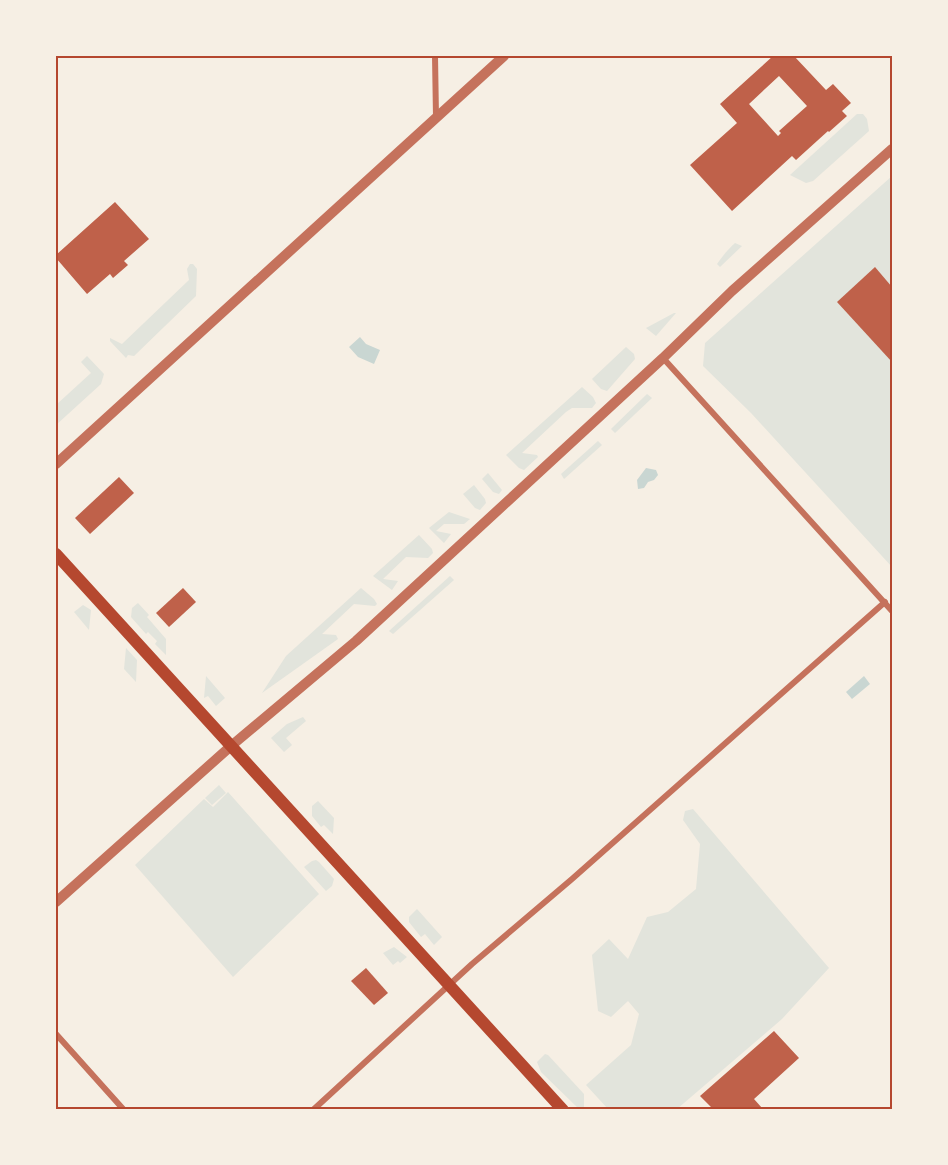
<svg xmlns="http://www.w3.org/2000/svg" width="948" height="1165" font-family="Cabin,sans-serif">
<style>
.green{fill:#e2e4dc}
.water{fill:#c9d6d2}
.building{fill:#bf614a;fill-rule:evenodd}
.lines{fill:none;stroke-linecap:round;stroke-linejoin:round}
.minor{stroke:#c5725c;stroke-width:6}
.tertiary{stroke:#c5725c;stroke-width:10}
.secondary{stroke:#b5482f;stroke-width:12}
.neatline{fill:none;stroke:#b5482f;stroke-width:2}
</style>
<rect width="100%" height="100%" fill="#f6efe4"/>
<!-- green -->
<g class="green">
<polygon points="857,114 863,114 867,119 869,131 813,181 806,183 790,175"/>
<polygon points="892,176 892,567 751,413 703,366 705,343"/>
<path d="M735,243L742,246L720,267L717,264C722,257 728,249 735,243Z"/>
<polygon points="190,264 193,264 197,269 196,296 134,356 128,355 126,358 110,341 110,338 122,344 189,280 187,269"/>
<polygon points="674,313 676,313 656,336 646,328"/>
<polygon points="626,347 634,354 635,359 607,391 601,389 592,379"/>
<polygon points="87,356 104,374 101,384 56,425 56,405 91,373 81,362"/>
<polygon points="582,387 593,397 596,403 592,408 572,408 566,412 522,453 537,455 538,457 524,470 519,468 506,455"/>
<polygon points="647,394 652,398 615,433 611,429"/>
<polygon points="598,441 602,445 564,479 561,474"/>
<polygon points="488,473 502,490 499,494 493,492 482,479"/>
<polygon points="474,485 485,499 486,503 480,510 475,508 463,494"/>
<polygon points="449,512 470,519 464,524 444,524 436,531 451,534 444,543 429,528"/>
<polygon points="419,535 432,549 433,553 428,558 406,557 383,579 398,581 392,590 373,576"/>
<polygon points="450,576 454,580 393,634 389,631"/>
<polygon points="361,588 374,599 377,604 375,606 354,604 322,634 336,635 338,639 262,693 286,656"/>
<polygon points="138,603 149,615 147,617 166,639 166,655 155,644 157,641 148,632 146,634 131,617 132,608"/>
<polygon points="83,605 91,610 89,630 74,612"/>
<polygon points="126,648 137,660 136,682 124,669"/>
<polygon points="206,676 225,698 216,706 208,696 204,698"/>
<polygon points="303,717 306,721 286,738 292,745 284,752 271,738 287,724"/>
<polygon points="219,785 226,793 212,805 205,798"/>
<polygon points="228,792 319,894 233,977 135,865 204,799 213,807"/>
<polygon points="318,801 334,818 333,834 324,825 321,827 312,816 312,806"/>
<polygon points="693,809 829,968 782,1019 677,1109 608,1109 586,1085 631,1045 639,1014 628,1001 611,1017 598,1011 592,955 609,939 628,959 647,917 668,912 696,889 700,844 683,820 685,811"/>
<polygon points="316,860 319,862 334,879 332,886 326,891 304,867 312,861"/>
<polygon points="417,909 442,937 434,945 425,934 421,937 409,922 409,917"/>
<polygon points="394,947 407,957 400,963 398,961 393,965 383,953"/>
<polygon points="545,1054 548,1055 584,1094 584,1109 579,1109 541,1072 537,1062"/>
</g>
<!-- water -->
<g class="water">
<polygon points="360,337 366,344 380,350 374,364 358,357 349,347"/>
<polygon points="646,468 656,470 658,475 654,480 648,482 644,488 638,489 637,480"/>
<polygon points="864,676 870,684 852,699 846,692"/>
</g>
<!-- building -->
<g class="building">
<path d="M773,56H794L826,90L833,84L851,103L842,111L847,116L829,132L828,131L796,160L792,156L732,211L690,165L737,123L720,104ZM779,76L807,106L779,131L781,133L778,136L749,104Z"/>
<polygon points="115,202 149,239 124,261 128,265 113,278 110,274 87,294 56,258 56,255"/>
<polygon points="875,267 892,287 892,362 837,302"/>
<polygon points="119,477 134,493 90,534 75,518"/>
<polygon points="183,588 196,602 169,627 156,613"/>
<polygon points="366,968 388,993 374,1005 351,981"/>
<polygon points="774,1031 799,1058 754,1099 762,1108 714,1110 700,1096"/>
</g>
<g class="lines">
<!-- minor -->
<g class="minor">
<polyline points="435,56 436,117"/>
<polyline points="663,358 892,611"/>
<polyline points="56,1034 124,1110"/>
<polyline points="313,1110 472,964 572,879 885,602"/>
</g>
<!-- tertiary -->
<g class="tertiary">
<polyline points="56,464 504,56"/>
<polyline points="56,902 231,746 356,641 663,358 732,291 892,149"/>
</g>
<!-- secondary -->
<polyline class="secondary" points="56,554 563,1110"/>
</g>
<!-- border -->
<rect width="948" height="1165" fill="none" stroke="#f6efe4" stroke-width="114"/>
<rect x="57" y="57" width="834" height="1051" class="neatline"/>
</svg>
